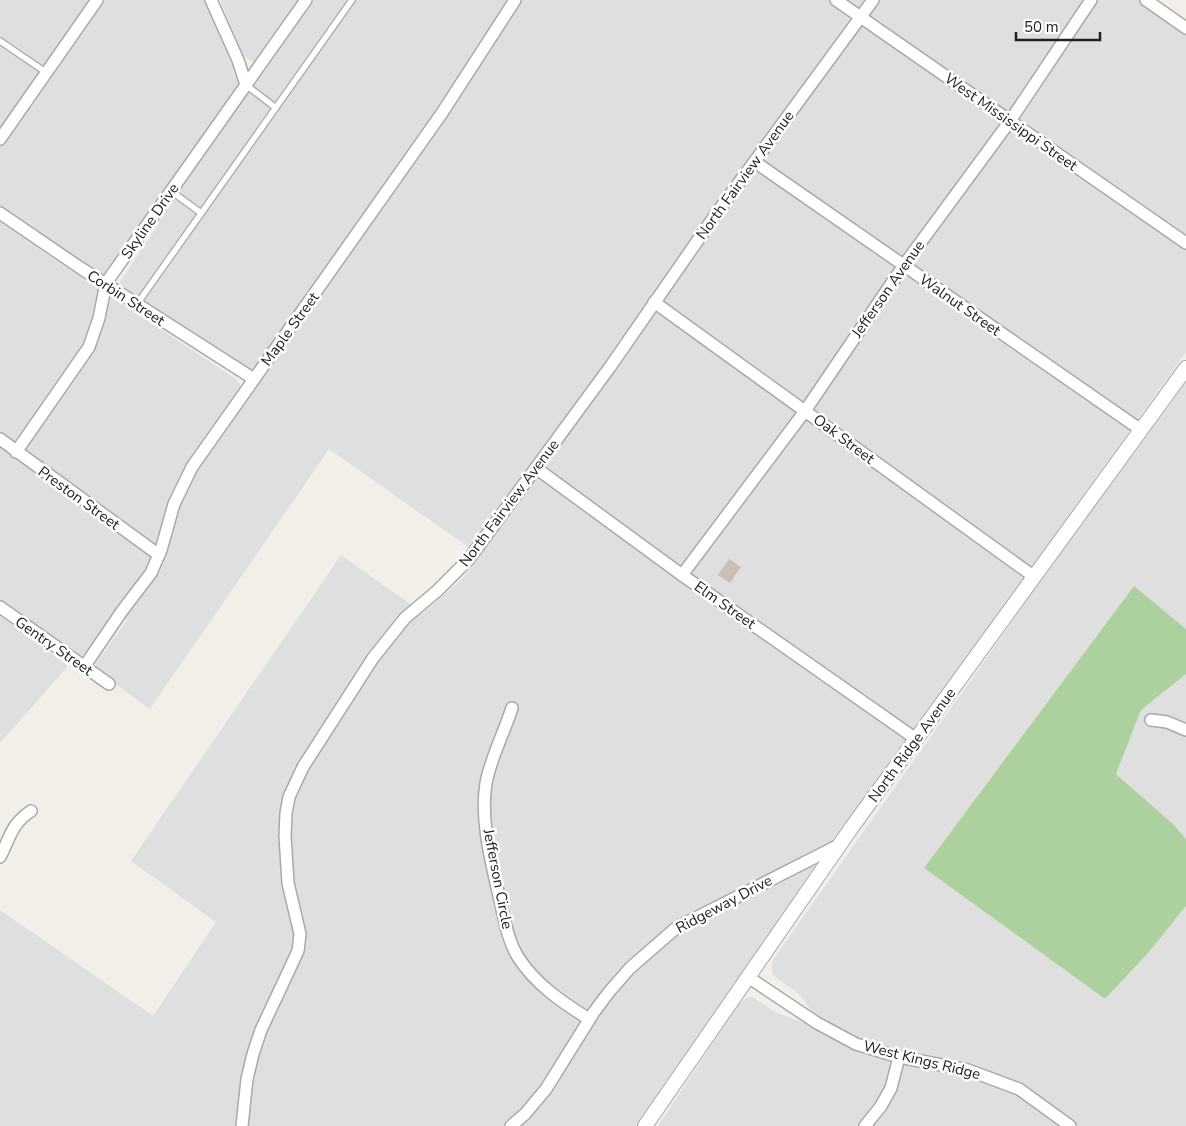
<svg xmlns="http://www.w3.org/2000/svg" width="1186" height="1126" font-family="'Nunito Sans',sans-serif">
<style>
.residential{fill:#e0dfdf}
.forest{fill:#add19e}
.building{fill:#c7bfb8}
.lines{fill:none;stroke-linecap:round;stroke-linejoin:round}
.service-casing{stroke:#a9a9a9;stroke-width:8}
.minor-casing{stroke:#a9a9a9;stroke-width:14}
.tertiary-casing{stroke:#a9a9a9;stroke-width:16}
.service{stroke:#fff;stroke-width:5.5}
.minor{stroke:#fff;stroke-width:11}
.tertiary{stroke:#fff;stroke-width:14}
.labels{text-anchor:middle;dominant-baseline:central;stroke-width:5;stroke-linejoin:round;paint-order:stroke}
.street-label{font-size:15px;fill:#222;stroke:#fff}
</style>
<rect width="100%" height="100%" fill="#f2efe9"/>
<!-- residential -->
<g class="residential">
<polygon points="0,0 89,0 0,128"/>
<polygon points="103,0 207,0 233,65 234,76 256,84 314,0 1139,0 1186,33 1186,352 859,808 851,816 638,1126 0,1126 0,910 153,1016 216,922 131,861 341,555 423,613 462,579 481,556 329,449 150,709 100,673 96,668 96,663 127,620 115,612 86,653 81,656 0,602 0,221 48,255 236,379 240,384 240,388 250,395 261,380 124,291 121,286 120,282 160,222 151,214 106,276 101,276 0,208 0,145"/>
<polygon points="220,0 299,0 259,59 252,62 243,55"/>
<polygon points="1186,376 1186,629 1134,587 924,868 1105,999 1149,952 1186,906 1186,1126 658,1126 739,1003 746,998 752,997 777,1013 805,1023 813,1013 799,994 778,979 772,973 772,961"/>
<polygon points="0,616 68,666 0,743"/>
<polygon points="1186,674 1186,839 1173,824 1116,774 1141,710"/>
</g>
<!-- forest -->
<polygon class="forest" points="1134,586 1186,629 1186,674 1141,710 1116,774 1173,824 1186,839 1186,906 1149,952 1105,999 924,868"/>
<!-- building -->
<polygon class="building" points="729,559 741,567 730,583 718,575"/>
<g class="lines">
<!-- service casing -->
<g class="service-casing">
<g id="service">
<polyline points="0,41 47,73"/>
<polyline points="246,85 276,108"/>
<polyline points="171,191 201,213"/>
<polyline points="137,304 352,0"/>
</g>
</g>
<!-- minor casing -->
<g class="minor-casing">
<g id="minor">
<polyline points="211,0 238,60 246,85"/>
<polyline points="836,0 1186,243"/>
<polyline points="1146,0 1186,28"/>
<polyline points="0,139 97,0"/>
<polyline points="755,162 1141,430"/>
<polyline points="0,213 79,267 254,379"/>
<polyline points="654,302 1033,576"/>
<polyline points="0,439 159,555"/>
<polyline points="16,452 89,347 99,318 106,283 306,0"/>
<polyline points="536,468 682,575 916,739"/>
<polyline points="682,575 805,411 904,265 1010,121 1091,0"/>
<polyline points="0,607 109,684"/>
<polyline points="84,667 122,611 151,573 161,550 174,504 192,467 442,113 515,0"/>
<path d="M512,708C504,733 491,757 486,783C480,819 491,861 499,896C504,917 507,939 518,957C535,984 563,1003 589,1019"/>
<polyline points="1151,720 1167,722 1186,730"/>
<path d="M0,857C10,838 11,824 31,811"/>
<polyline points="748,977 817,1023 856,1044 899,1057 968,1070 1019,1089 1070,1126"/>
<polyline points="242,1126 247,1079 253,1054 261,1030 298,951 300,934 288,883 285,836 286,813 289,797 303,767 373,658 405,618 437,591 469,559 610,367 716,214 873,0"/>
<polyline points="511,1126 525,1114 546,1089 594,1012 609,992 630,968 676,928 841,844"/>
<polyline points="865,1126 881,1106 891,1088 899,1057"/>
</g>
</g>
<!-- tertiary casing -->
<g class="tertiary-casing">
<polyline id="tertiary" points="645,1126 852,827 1186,368"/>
</g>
<!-- service -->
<use href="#service" class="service"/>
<!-- minor -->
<use href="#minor" class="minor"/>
<!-- tertiary -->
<use href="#tertiary" class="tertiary"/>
</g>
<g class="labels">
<!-- street labels -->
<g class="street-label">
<text transform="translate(1011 122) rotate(35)">West Mississippi Street</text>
<text transform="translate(745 175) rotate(-54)">North Fairview Avenue</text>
<text transform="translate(150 221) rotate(-55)">Skyline Drive</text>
<text transform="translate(888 289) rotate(-55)">Jefferson Avenue</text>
<text transform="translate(126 298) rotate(33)">Corbin Street</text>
<text transform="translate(960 305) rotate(35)">Walnut Street</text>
<text transform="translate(290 329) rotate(-54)">Maple Street</text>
<text transform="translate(844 439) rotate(37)">Oak Street</text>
<text transform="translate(79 498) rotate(36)">Preston Street</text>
<text transform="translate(509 503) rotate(-53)">North Fairview Avenue</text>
<text transform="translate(725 605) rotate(35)">Elm Street</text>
<text transform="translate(54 646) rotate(35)">Gentry Street</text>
<text transform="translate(912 745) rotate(-54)">North Ridge Avenue</text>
<text transform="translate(498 879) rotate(79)">Jefferson Circle</text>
<text transform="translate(724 904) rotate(-28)">Ridgeway Drive</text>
<text transform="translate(922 1060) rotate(14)">West Kings Ridge</text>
</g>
</g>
<!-- scale -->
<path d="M1016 32v8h84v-8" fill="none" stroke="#222222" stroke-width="2.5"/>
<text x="1024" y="32" font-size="15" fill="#222222" stroke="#ffffff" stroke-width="4" paint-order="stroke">50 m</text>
</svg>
